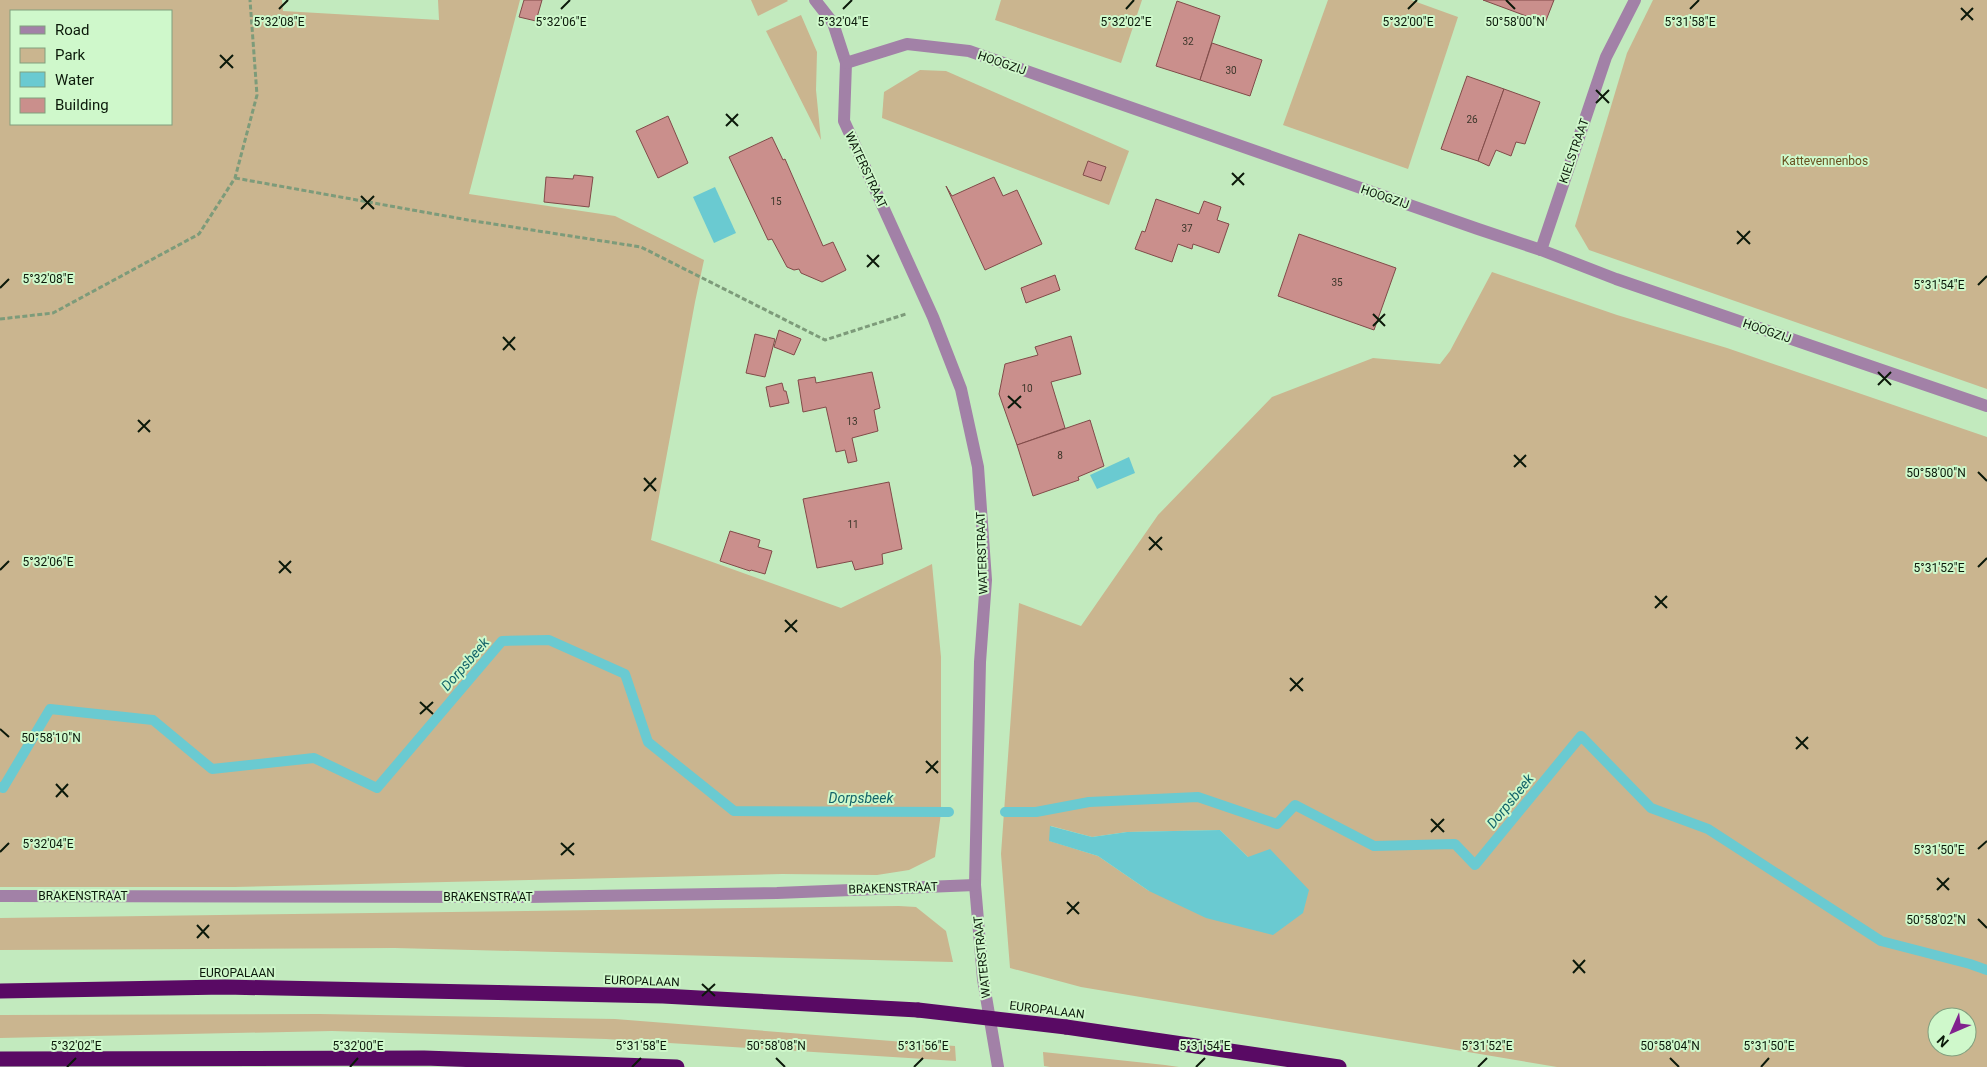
<svg xmlns="http://www.w3.org/2000/svg" width="1987" height="1067" font-family="Roboto,sans-serif">
<style>
.green{fill:#cab58f;fill-rule:evenodd}
.water{fill:#6acad1}
.lines{fill:none;stroke-linecap:round;stroke-linejoin:round}
.stream{stroke:#6acad1;stroke-width:10}
.building{fill:#ca8f8c;stroke:#814b49}
.path{stroke:#7d9b7a;stroke-width:3;stroke-dasharray:5 2.5;stroke-linecap:butt}
.minor{stroke:#a281a7;stroke-width:12}
.highway{stroke:#590a64;stroke-width:15}
.highway-bridge{stroke:#590a64;stroke-width:15}
.ticks{fill:none;stroke:#0b190a;stroke-width:2}
.labels{text-anchor:middle;dominant-baseline:central;stroke-width:4;stroke-linejoin:round;paint-order:stroke}
.number-label{font-size:10px;fill:#3b362a}
.street-label{font-size:12px;fill:#0b190a;stroke:#cff8cb}
.park-label{font-size:12px;fill:#68501f;stroke:#cff8cb}
.water-label{font-size:14px;font-style:italic;fill:#136369;stroke:#cff8cb}
.ticks-label{font-size:12px;text-anchor:middle;fill:#0b190a;stroke:#cff8cb;stroke-width:4;stroke-linejoin:round;paint-order:stroke}
</style>
<rect width="100%" height="100%" fill="#c2eabe"/>
<!-- green -->
<g class="green">
<path d="M0,0H282L283,11L439,20L438,0H520L469,194L615,216L704,260L695,302L651,540L841,608L932,564L941,657V813L935,857L909,870L877,875L782,874L234,887H0ZM11,11H171V124H11Z"/>
<polygon points="751,0 787,0 788,1 758,16"/>
<polygon points="1001,0 1142,0 1121,63 995,20"/>
<polygon points="1328,0 1411,0 1458,17 1408,169 1283,125"/>
<polygon points="1653,0 1987,0 1987,389 1589,250 1575,226 1627,53"/>
<polygon points="801,15 817,52 816,90 821,140 766,31"/>
<polygon points="920,70 946,71 1129,151 1109,205 882,118 884,92"/>
<path d="M1492,272L1617,315L1727,348L1987,437V1067H1557L1081,987L1010,968L1001,854L1019,603L1081,626L1158,515L1272,397L1373,358L1440,364L1450,351ZM1051,826L1092,837L1127,832L1220,830L1248,857L1149,891L1098,856L1050,841ZM1937,1017H1967V1047H1937Z"/>
<polygon points="899,906 916,907 946,931 953,962 395,948 0,950 0,918"/>
<polygon points="319,1014 615,1019 955,1046 956,1061 606,1039 332,1031 0,1038 0,1015"/>
<polygon points="1043,1052 1165,1065 1179,1067 1050,1067 1044,1066"/>
</g>
<!-- water -->
<g class="water">
<polygon points="715,187 736,233 714,243 693,197"/>
<polygon points="1129,457 1135,473 1097,489 1090,475"/>
<polygon points="1050,826 1092,837 1127,832 1220,830 1248,857 1270,849 1309,890 1303,913 1273,935 1206,918 1149,891 1098,856 1049,841"/>
</g>
<g class="lines">
<!-- stream -->
<g class="stream">
<polyline points="0,787 3,788 50,709 153,720 212,769 314,758 377,788 502,641 549,640 625,674 648,742 734,811 949,812"/>
<polyline points="1005,812 1036,812 1089,802 1198,797 1277,824 1295,805 1374,846 1455,844 1475,865 1581,736 1651,808 1708,829 1881,941 1970,964 1987,970"/>
</g>
</g>
<!-- building -->
<g class="building">
<polygon points="524,0 542,0 536,21 519,17"/>
<polygon points="1483,0 1554,0 1545,23"/>
<polygon points="1177,1 1220,16 1200,80 1156,66"/>
<polygon points="1212,43 1262,60 1250,96 1200,80"/>
<polygon points="1467,76 1504,89 1478,161 1441,149"/>
<polygon points="1504,89 1540,102 1525,144 1516,142 1511,156 1496,150 1489,166 1478,161"/>
<polygon points="668,116 688,163 658,178 636,131"/>
<polygon points="772,137 783,160 785,159 823,246 833,242 846,270 822,282 801,273 799,269 794,270 787,267 772,239 768,240 729,157"/>
<polygon points="1088,161 1106,167 1101,181 1083,175"/>
<polygon points="574,175 593,177 589,207 544,202 546,177 573,179"/>
<polygon points="994,177 1003,196 1017,190 1042,244 985,270 946,186 952,196"/>
<polygon points="1156,199 1199,214 1204,201 1221,207 1217,220 1229,224 1219,253 1193,244 1192,249 1178,244 1172,262 1135,249 1142,231 1145,232"/>
<polygon points="1299,234 1396,268 1374,330 1278,296"/>
<polygon points="1055,275 1060,290 1026,303 1021,288"/>
<polygon points="779,330 801,339 794,355 774,347"/>
<polygon points="755,334 775,339 765,377 746,373"/>
<polygon points="1071,336 1081,374 1051,382 1065,428 1017,445 999,394 1005,364 1038,355 1035,347"/>
<polygon points="872,372 880,408 874,410 878,431 852,438 857,461 848,463 845,450 836,452 826,407 803,412 798,380 815,377 816,383"/>
<polygon points="782,383 784,391 786,391 789,403 770,407 766,387"/>
<polygon points="1090,420 1104,466 1078,477 1079,480 1033,496 1017,445"/>
<polygon points="889,482 902,549 882,554 883,564 855,570 852,561 817,568 803,499"/>
<polygon points="730,531 760,540 758,547 772,551 765,574 751,570 750,571 720,561"/>
</g>
<g class="lines">
<!-- path -->
<g class="path">
<polyline points="235,178 468,220 641,247 825,340 906,314"/>
<polyline points="0,319 53,313 199,234 235,178 257,95 250,0"/>
</g>
<!-- minor -->
<g class="minor">
<polyline points="815,0 833,23 846,63 844,121 933,317 961,389 978,467 986,580 980,662 975,885 983,979 998,1067"/>
<polyline points="846,63 907,44 969,51 1478,229 1541,250 1616,279 1987,406"/>
<polyline points="1541,250 1606,57 1635,0"/>
<polyline points="0,896 527,897 777,893 975,885"/>
</g>
<!-- highway -->
<g class="highway">
<polyline points="0,991 225,987 663,996 918,1010"/>
<polyline points="1066,1027 1339,1067"/>
<polyline points="0,1059 424,1058 677,1067"/>
</g>
<!-- highway-bridge -->
<polyline class="highway-bridge" points="918,1010 1066,1027"/>
</g>
<!-- ticks -->
<path class="ticks" d="M1506,0L1515,9M1961,8L1973,20M279,9L288,0M561,9L570,0M843,9L852,0M1126,9L1134,0M1408,9L1417,0M1690,9L1699,0M1961,20L1973,8M220,55L233,68M220,68L233,55M1596,90L1609,103M1596,103L1609,90M726,114L738,126M726,126L738,114M1232,173L1244,185M1232,185L1244,173M361,196L374,209M361,209L374,196M1737,231L1750,244M1737,244L1750,231M867,255L879,267M867,267L879,255M1978,285L1987,276M0,288L9,279M1373,314L1385,326M1373,326L1385,314M503,337L515,350M503,350L515,337M1878,372L1891,385M1878,385L1891,372M1008,396L1021,408M1008,408L1021,396M138,420L150,432M138,432L150,420M1514,455L1526,467M1514,467L1526,455M1978,472L1987,481M644,478L656,491M644,491L656,478M1149,537L1162,550M1149,550L1162,537M279,561L291,573M1978,567L1987,558M0,570L9,561M279,573L291,561M1655,596L1667,608M1655,608L1667,596M785,620L797,632M785,632L797,620M1290,678L1303,691M1290,691L1303,678M420,702L433,714M420,714L433,702M0,729L9,737M1796,737L1808,749M1796,749L1808,737M926,761L938,773M926,773L938,761M56,784L68,797M56,797L68,784M1431,819L1444,832M1431,832L1444,819M561,843L574,855M1978,849L1987,841M0,852L9,843M561,855L574,843M1937,878L1949,890M1937,890L1949,878M1067,902L1079,914M1067,914L1079,902M1978,919L1987,928M197,925L209,938M197,938L209,925M1573,960L1585,973M1573,973L1585,960M702,984L715,996M702,996L715,984M776,1058L785,1067M1670,1058L1679,1067M67,1067L76,1058M350,1067L358,1058M632,1067L641,1058M914,1067L923,1058M1196,1067L1205,1058M1478,1067L1487,1058M1761,1067L1769,1058"/>
<g class="labels">
<!-- number labels -->
<g class="number-label">
<text x="1188" y="41">32</text>
<text x="1231" y="70">30</text>
<text x="1472" y="119">26</text>
<text x="776" y="201">15</text>
<text x="1187" y="228">37</text>
<text x="1337" y="282">35</text>
<text x="1027" y="388">10</text>
<text x="852" y="421">13</text>
<text x="1060" y="455">8</text>
<text x="853" y="524">11</text>
</g>
<!-- street labels -->
<g class="street-label">
<text transform="translate(1002 63) rotate(19)">HOOGZIJ</text>
<text transform="translate(1574 151) rotate(-71)">KIELSTRAAT</text>
<text transform="translate(866 170) rotate(65)">WATERSTRAAT</text>
<text transform="translate(1385 197) rotate(19)">HOOGZIJ</text>
<text transform="translate(1767 331) rotate(19)">HOOGZIJ</text>
<text transform="translate(982 553) rotate(-92)">WATERSTRAAT</text>
<text transform="translate(893 888) rotate(-2)">BRAKENSTRAAT</text>
<text x="83" y="896">BRAKENSTRAAT</text>
<text x="488" y="897">BRAKENSTRAAT</text>
<text transform="translate(982 957) rotate(-96)">WATERSTRAAT</text>
<text x="237" y="973">EUROPALAAN</text>
<text transform="translate(642 981) rotate(2)">EUROPALAAN</text>
<text transform="translate(1047 1010) rotate(7)">EUROPALAAN</text>
</g>
<!-- park labels -->
<g class="park-label">
<text x="1825" y="161">Kattevennenbos</text>
</g>
<!-- water labels -->
<g class="water-label">
<text transform="translate(465 664) rotate(-49)">Dorpsbeek</text>
<text x="861" y="798">Dorpsbeek</text>
<text transform="translate(1510 801) rotate(-51)">Dorpsbeek</text>
</g>
</g>
<g class="ticks-label">
<text x="279" y="26">5°32'08"E</text>
<text x="561" y="26">5°32'06"E</text>
<text x="843" y="26">5°32'04"E</text>
<text x="1126" y="26">5°32'02"E</text>
<text x="1408" y="26">5°32'00"E</text>
<text x="1515" y="26">50°58'00"N</text>
<text x="1690" y="26">5°31'58"E</text>
<text x="48" y="283">5°32'08"E</text>
<text x="1939" y="289">5°31'54"E</text>
<text x="1936" y="477">50°58'00"N</text>
<text x="48" y="566">5°32'06"E</text>
<text x="1939" y="572">5°31'52"E</text>
<text x="51" y="742">50°58'10"N</text>
<text x="48" y="848">5°32'04"E</text>
<text x="1939" y="854">5°31'50"E</text>
<text x="1936" y="924">50°58'02"N</text>
<text x="76" y="1050">5°32'02"E</text>
<text x="641" y="1050">5°31'58"E</text>
<text x="923" y="1050">5°31'56"E</text>
<text x="358" y="1050">5°32'00"E</text>
<text x="776" y="1050">50°58'08"N</text>
<text x="1205" y="1050">5°31'54"E</text>
<text x="1487" y="1050">5°31'52"E</text>
<text x="1670" y="1050">50°58'04"N</text>
<text x="1769" y="1050">5°31'50"E</text>
</g>
<!-- legend -->
<rect x="10" y="10" width="162" height="115" fill="#cff8cb" stroke="#819f7e"/>
<rect x="20" y="26" width="25" height="8" fill="#a281a7" stroke="#819f7e"/>
<text x="55" y="35" font-size="15" fill="#0b190a">Road</text>
<rect x="20" y="48" width="25" height="15" fill="#cab58f" stroke="#819f7e"/>
<text x="55" y="60" font-size="15" fill="#0b190a">Park</text>
<rect x="20" y="72" width="25" height="15" fill="#6acad1" stroke="#819f7e"/>
<text x="55" y="85" font-size="15" fill="#0b190a">Water</text>
<rect x="20" y="98" width="25" height="15" fill="#ca8f8c" stroke="#819f7e"/>
<text x="55" y="110" font-size="15" fill="#0b190a">Building</text>
<!-- north arrow -->
<g transform="translate(1952 1032) rotate(225)"><circle r="24" fill="#cff8cb" stroke="#819f7e"/>
<path d="M0-4L9 19L0 12L-9 19Z" fill="#81228e"/>
<text y="-8" font-size="14" font-weight="bold" text-anchor="middle" fill="#0b190a">N</text>
</g>
</svg>
